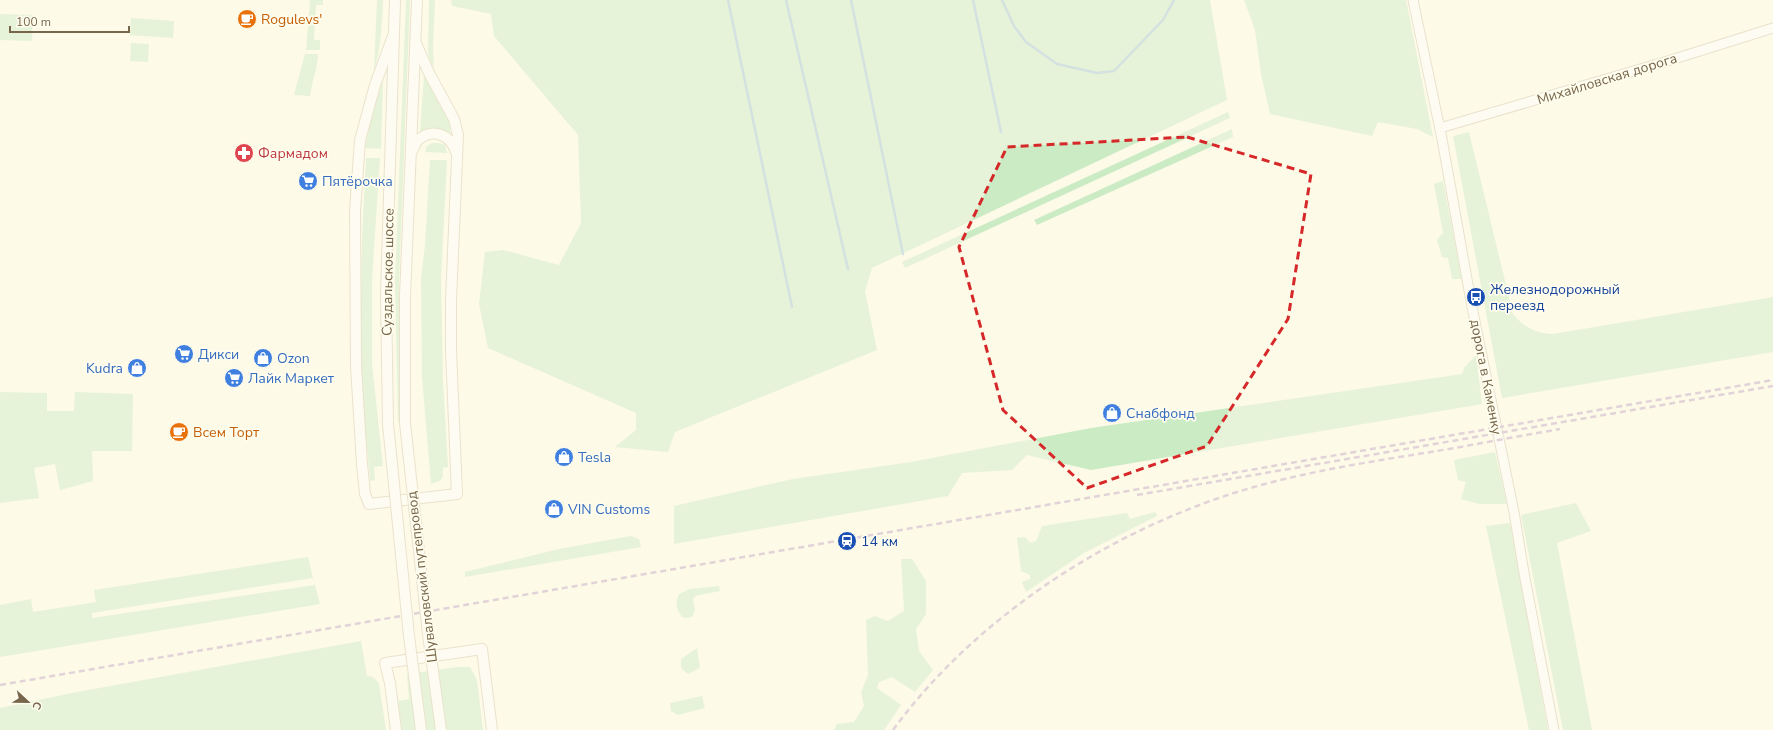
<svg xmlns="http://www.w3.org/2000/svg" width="1773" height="730" font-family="'Nunito Sans',sans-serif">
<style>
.green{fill:#cbebc5}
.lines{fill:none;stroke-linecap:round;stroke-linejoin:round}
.stream{stroke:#a1c3d9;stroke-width:2.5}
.tertiary-casing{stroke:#cfc5ad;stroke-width:11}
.secondary-casing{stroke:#d2c6aa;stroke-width:12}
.tertiary{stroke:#fff;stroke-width:9}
.secondary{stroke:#fff;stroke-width:10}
.rail{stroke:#c0a5c7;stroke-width:2.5;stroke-dasharray:6 4;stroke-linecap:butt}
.secondary-bridge-casing{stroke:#d2c6aa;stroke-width:12;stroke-linecap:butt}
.secondary-bridge{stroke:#fff;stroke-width:10}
.marked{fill:none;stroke:#d62828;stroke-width:3;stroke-dasharray:8 5;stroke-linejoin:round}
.labels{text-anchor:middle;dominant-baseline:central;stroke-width:3.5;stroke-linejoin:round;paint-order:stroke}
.food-label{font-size:14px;fill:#c56008;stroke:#fffdee;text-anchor:start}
.street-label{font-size:14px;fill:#77664b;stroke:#fffdee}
.health-label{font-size:14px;fill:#be3a42;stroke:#fffdee;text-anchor:start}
.shop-label{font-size:14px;fill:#366cbe;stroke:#fffdee;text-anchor:start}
.transit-label{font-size:14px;fill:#164399;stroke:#fffdee;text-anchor:start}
</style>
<rect width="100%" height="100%" fill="#fdfae8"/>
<!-- green -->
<g class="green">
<polygon points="310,0 323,0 323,5 316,5 314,40 320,40 320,50 306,50"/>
<path d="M377,0H383C382,25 381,47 374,71Z"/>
<polygon points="406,0 410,0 399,281 399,383 401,421 398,422 395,282"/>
<polygon points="429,0 435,0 433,49 434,67 430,61 428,53"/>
<polygon points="451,0 1210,0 1227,100 872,268 865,291 877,350 675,432 668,452 615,447 636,430 636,413 488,348 479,304 485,252 503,250 559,265 581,223 578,135 494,36 491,14 452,6"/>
<polygon points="1244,0 1406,0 1433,137 1417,129 1378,122 1372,136 1270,114 1261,74 1255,30"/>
<polygon points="0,14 33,15 32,41 0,40"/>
<polygon points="131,18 174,21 173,38 130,35"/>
<polygon points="131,43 149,44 148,62 130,61"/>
<path d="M305,54H318C318,68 312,81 310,96L294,95Z"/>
<polygon points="424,75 425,75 450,120 450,132 420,132"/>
<polygon points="383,79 381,149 365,148 369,127"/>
<polygon points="1228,112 1230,118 905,268 902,262"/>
<polygon points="1232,129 1233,137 1037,225 1034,220"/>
<path d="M1469,132L1513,314C1524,327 1536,334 1553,334L1773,297V352L1502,398L1453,136Z"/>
<polygon points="432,143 440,143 445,145 447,153 425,152 427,146"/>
<polygon points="366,158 380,158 372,279 372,364 383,466 374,467 375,480 370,481 360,366 362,238"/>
<path d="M430,160H447L441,278L443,380L448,467L443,468C443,480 443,480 431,484L422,377L421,278L425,245Z"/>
<polygon points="1443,181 1462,279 1452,279 1448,258 1442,257 1437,240 1443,233 1434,184"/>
<polygon points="1476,355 1482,404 1091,470 1027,455 1012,470 962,473 948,496 674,544 674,506 793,479 911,462 1091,428 1462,374 1464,368"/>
<polygon points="0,392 47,393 47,411 74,411 75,392 133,394 132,451 92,451 93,481 60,490 55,464 34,468 39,498 0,503"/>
<polygon points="1495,452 1507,504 1479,504 1461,499 1466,482 1458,480 1454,460"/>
<polygon points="1576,503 1591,531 1557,543 1592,730 1563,730 1521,515"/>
<polygon points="1155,512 1157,516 1084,553 1026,592 1022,582 1030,579 1030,575 1021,571 1017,538 1025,537 1030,543 1036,541 1042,526 1127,513 1130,519"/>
<polygon points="1510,523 1548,730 1529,730 1486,526"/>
<polygon points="631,536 639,539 641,547 465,577 465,572 559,549"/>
<polygon points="308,557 313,578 92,613 92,618 315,585 320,604 0,657 0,605 31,599 33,612 96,602 94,590"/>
<polygon points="901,559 912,559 926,581 926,614 916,629 919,651 933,670 915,692 892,677 879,682 877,688 901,705 884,730 834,730 837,724 854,722 864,706 861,692 868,675 866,620 875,616 888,621 904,611"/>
<path d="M719,586L720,591L695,596L693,599L695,610L693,616L688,618L682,617C676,608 675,604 679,594L690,589Z"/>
<polygon points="361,641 367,676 373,677 379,683 386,730 0,730 0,708 77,692"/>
<polygon points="697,648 700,668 688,674 681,668 681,659"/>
<polygon points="458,667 470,667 477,680 483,730 402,730 398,701 409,699 407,674"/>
<polygon points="702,696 705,708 678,715 671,711 670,703"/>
</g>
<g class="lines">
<!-- stream -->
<g class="stream">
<polyline points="728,0 792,307"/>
<polyline points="786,0 848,269"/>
<polyline points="851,0 903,254"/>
<polyline points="973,0 1001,132"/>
<polyline points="1002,0 1014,26 1026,42 1057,64 1097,73 1114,71 1163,20 1174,0"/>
</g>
<!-- tertiary casing -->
<g class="tertiary-casing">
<g id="tertiary">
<polyline points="1413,0 1442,139 1472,307 1514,512 1524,573 1554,730"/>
<polyline points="1440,128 1671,60 1773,28"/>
</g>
</g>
<!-- secondary casing -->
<g class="secondary-casing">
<g id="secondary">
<polyline points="393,36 375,85 360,140 355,211 356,366 362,464 365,494 369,504 457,494 451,350 451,300 458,135 454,119 428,71 416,43"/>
<path d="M412,151C414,148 415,143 418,140C433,127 451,135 456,152"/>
<polyline points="405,423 405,297 417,0"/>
<polyline points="388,424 386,296 395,0"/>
<polyline points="396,730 390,683 385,663 482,649 492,730"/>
</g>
</g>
<!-- tertiary -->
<use href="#tertiary" class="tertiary"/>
<!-- secondary -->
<use href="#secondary" class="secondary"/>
<!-- rail -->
<g class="rail">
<polyline points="1137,495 1773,386"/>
<polyline points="0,685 1773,380"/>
<path d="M893,730C967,629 1081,550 1197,506C1274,476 1356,464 1437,451C1478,444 1519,436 1560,429"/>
</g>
<!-- secondary-bridge casing -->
<g class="secondary-bridge-casing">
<g id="secondary-bridge">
<polyline points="405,423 428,634 441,730"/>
<polyline points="388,424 409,636 421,730"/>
</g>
</g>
<!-- secondary-bridge -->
<use href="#secondary-bridge" class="secondary-bridge"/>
</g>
<!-- marked area -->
<path d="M0 0H1773V730H0ZM1187,137L1311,174L1288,319L1207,446L1087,488L1003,410L959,247L1007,147Z" fill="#fdfae8" fill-opacity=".55" fill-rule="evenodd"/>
<path class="marked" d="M1187,137L1311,174L1288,319L1207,446L1087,488L1003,410L959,247L1007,147Z"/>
<!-- icons -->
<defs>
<g id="cafe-disc" transform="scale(1)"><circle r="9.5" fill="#e8710a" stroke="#fffdee"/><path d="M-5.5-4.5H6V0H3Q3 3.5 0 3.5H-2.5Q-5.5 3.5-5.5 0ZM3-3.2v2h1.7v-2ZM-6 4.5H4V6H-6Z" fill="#fff"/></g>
<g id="pharmacy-disc" transform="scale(1)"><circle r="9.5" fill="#e0444e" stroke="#fffdee"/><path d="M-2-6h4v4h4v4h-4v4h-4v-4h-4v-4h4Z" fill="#fff"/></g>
<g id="supermarket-disc" transform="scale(1)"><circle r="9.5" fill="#3f7fe0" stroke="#fffdee"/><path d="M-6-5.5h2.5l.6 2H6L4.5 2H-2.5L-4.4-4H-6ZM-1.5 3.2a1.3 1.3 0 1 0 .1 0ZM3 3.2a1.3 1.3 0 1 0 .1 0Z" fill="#fff"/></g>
<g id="bus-disc" transform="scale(1)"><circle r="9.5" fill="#1a4fb4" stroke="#fffdee"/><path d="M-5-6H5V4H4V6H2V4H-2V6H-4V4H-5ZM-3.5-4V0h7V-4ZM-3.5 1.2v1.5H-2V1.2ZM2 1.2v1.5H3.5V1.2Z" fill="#fff"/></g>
<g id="shop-disc" transform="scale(1)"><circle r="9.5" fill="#3f7fe0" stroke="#fffdee"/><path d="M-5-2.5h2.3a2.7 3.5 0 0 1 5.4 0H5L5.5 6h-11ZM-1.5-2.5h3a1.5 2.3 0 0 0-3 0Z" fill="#fff"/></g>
<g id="station-disc" transform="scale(1)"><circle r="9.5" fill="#1a4fb4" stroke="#fffdee"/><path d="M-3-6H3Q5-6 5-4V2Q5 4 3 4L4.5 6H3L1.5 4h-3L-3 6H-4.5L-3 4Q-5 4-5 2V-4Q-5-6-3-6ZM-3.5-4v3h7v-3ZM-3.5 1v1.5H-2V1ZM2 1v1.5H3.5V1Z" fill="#fff"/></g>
</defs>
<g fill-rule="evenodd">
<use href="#cafe-disc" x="247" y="19"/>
<use href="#pharmacy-disc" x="244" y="153"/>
<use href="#supermarket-disc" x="308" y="181"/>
<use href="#bus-disc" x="1476" y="297"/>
<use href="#supermarket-disc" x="184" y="354"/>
<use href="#shop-disc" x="263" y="358"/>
<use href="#shop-disc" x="137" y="368"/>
<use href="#supermarket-disc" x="234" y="378"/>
<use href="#shop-disc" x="1112" y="413"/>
<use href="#cafe-disc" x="179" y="432"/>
<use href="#shop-disc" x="564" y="457"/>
<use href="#shop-disc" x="554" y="509"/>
<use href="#station-disc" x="847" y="541"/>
</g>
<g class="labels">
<!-- food labels -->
<g class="food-label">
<text x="261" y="19">Rogulevs'</text>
<text x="193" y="432">Всем Торт</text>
</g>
<!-- street labels -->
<g class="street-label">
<text transform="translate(1607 79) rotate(-17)">Михайловская дорога</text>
<text transform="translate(388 272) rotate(-89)">Суздальское шоссе</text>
<text transform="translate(1486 377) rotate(79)">дорога в Каменку</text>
<text transform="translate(422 577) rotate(-97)">Шуваловский путепровод</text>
</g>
<!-- health labels -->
<g class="health-label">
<text x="258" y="153">Фармадом</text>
</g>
<!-- shop labels -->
<g class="shop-label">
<text x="322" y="181">Пятёрочка</text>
<text x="198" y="354">Дикси</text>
<text x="277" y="358">Ozon</text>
<text x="123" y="368" text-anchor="end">Kudra</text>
<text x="248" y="378">Лайк Маркет</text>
<text x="1126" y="413">Снабфонд</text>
<text x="578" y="457">Tesla</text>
<text x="568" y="509">VIN Customs</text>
</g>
<!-- transit labels -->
<g class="transit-label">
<text x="1490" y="289">Железнодорожный<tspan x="1490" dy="16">переезд</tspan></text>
<text x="861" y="541">14 км</text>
</g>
</g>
<!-- north arrow -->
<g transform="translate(28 702) rotate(112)" stroke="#fffdee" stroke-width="3" paint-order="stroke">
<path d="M0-3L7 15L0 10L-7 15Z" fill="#77664b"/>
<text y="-6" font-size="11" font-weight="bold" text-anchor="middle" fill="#77664b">С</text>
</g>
<!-- scale -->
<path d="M10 26v6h119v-6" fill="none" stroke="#77664b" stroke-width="2"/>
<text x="16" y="26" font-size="12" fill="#77664b" stroke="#fffdee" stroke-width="3" paint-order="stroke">100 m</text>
</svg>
